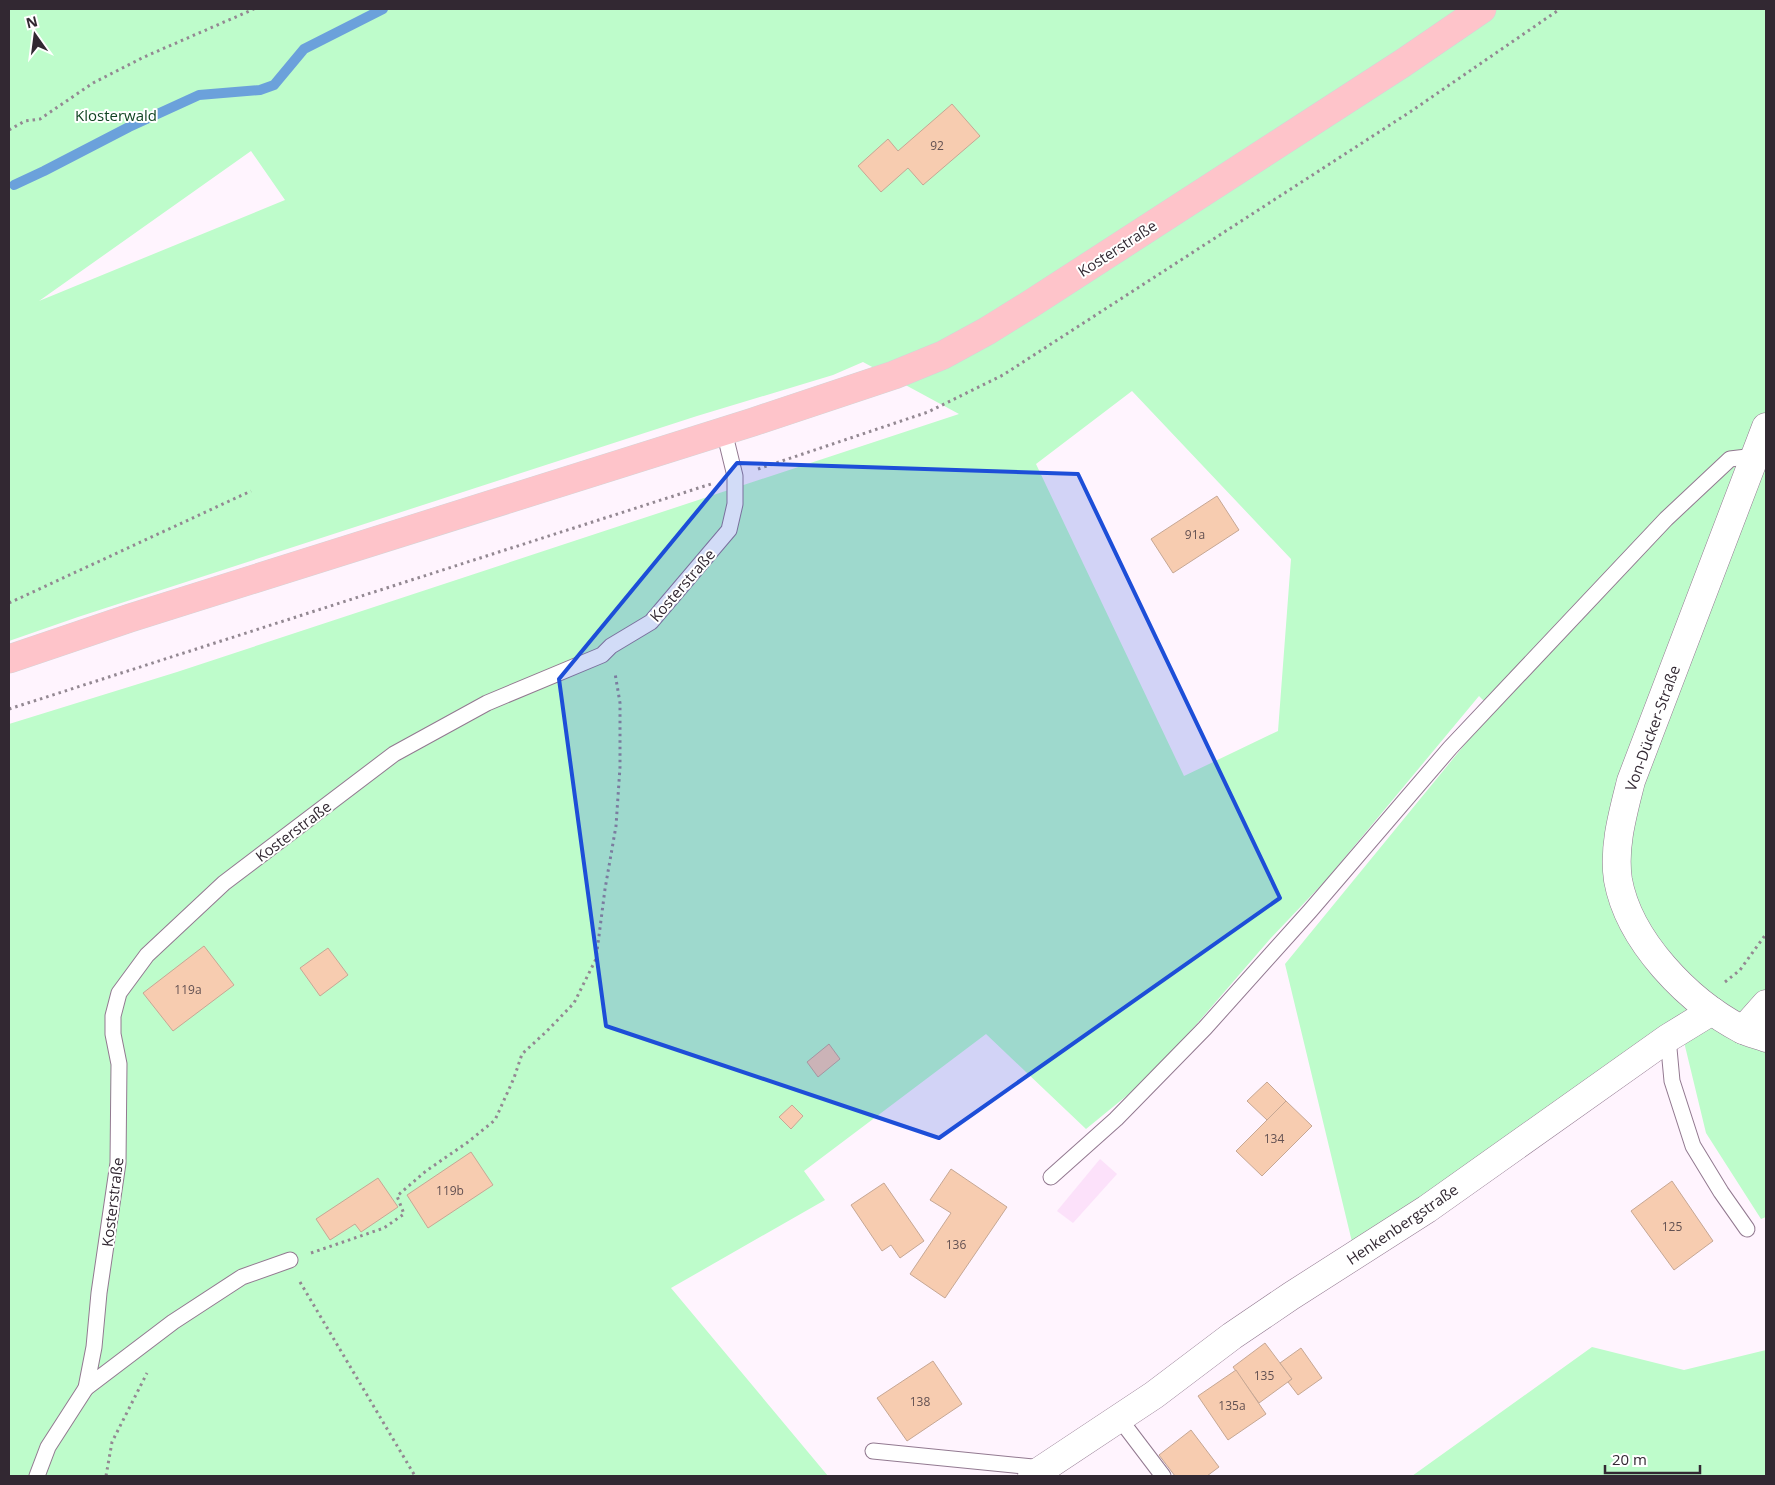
<svg xmlns="http://www.w3.org/2000/svg" width="1775" height="1485" font-family="'Open Sans',sans-serif">
<style>
.built{fill:#fce1fa}
.green{fill:#befccb;fill-rule:evenodd}
.lines{fill:none;stroke-linecap:round;stroke-linejoin:round}
.stream{stroke:#6ba1db;stroke-width:10}
.building{fill:#f7ccb0;stroke:#c6a794}
.lane-casing{stroke:#927990;stroke-width:17}
.street-casing{stroke:#927990;stroke-width:29}
.primary-casing{stroke:#d6d4d6;stroke-width:29}
.path{stroke:#938892;stroke-width:3;stroke-dasharray:2.5 4;stroke-linecap:butt}
.lane{stroke:#fff;stroke-width:15}
.street{stroke:#fff;stroke-width:28}
.primary{stroke:#fec4ca;stroke-width:28}
.marked{fill:#1d4ed8;fill-opacity:0.2;stroke:#1d4ed8;stroke-width:4;stroke-linejoin:round}
.labels{text-anchor:middle;dominant-baseline:central;stroke-width:4;stroke-linejoin:round;paint-order:stroke}
.number-label{font-size:12px;fill:#635152}
.park-label{font-size:15px;fill:#142;stroke:#fff}
.street-label{font-size:15px;fill:#322832;stroke:#fff}
</style>
<rect width="100%" height="100%" fill="#fff4fe"/>
<!-- built -->
<polygon class="built" points="1100,1159 1117,1174 1073,1223 1057,1211"/>
<!-- green -->
<g class="green">
<path d="M9,9H1766V1217L1761,1219L1706,1133L1678,1017L1353,1246L1285,964L1493,710L1479,696L1326,880L1270,939L1195,1026L1141,1084L1086,1129L986,1034L804,1171L825,1200L671,1288L828,1476H9V724L177,672L959,414L863,362L833,375L697,416L78,617L9,641ZM251,151L285,200L39,301ZM1132,391L1291,559L1278,731L1184,776L1036,464Z"/>
<polygon points="1592,1347 1684,1370 1766,1350 1766,1476 1412,1476"/>
</g>
<g class="lines">
<!-- stream -->
<polyline class="stream" points="14,185 44,171 129,127 199,95 260,90 274,85 304,49 383,9"/>
</g>
<!-- building -->
<g class="building">
<polygon points="952,104 980,136 923,185 908,168 881,192 858,166 888,139 898,151"/>
<polygon points="1217,496 1239,530 1173,573 1151,539"/>
<polygon points="204,946 234,985 173,1031 143,993"/>
<polygon points="328,948 348,975 320,996 300,968"/>
<polygon points="829,1044 840,1059 818,1077 807,1062"/>
<polygon points="1267,1082 1286,1101 1267,1120 1247,1101"/>
<polygon points="1286,1101 1312,1126 1262,1176 1236,1151"/>
<polygon points="792,1105 803,1116 791,1129 779,1117"/>
<polygon points="471,1152 493,1185 428,1228 407,1195"/>
<polygon points="951,1169 1007,1207 945,1298 910,1274 951,1213 930,1200"/>
<polygon points="378,1178 398,1207 361,1232 355,1224 330,1240 316,1219"/>
<polygon points="1672,1181 1713,1241 1674,1270 1631,1211"/>
<polygon points="884,1183 924,1241 900,1258 891,1245 882,1251 851,1205"/>
<polygon points="1265,1343 1292,1379 1259,1403 1233,1367"/>
<polygon points="1301,1348 1322,1378 1298,1395 1288,1382 1292,1379 1280,1363"/>
<polygon points="933,1361 962,1404 907,1441 877,1398"/>
<polygon points="1236,1370 1266,1414 1228,1440 1198,1396"/>
<polygon points="1191,1430 1219,1467 1207,1476 1175,1476 1159,1455"/>
</g>
<g class="lines">
<!-- lane casing -->
<g class="lane-casing">
<g id="lane">
<polyline points="1668,1038 1672,1081 1693,1146 1721,1192 1747,1229"/>
<polyline points="1051,1177 1116,1119 1205,1028 1310,911 1450,748 1666,519 1730,459 1755,456"/>
<polyline points="290,1260 242,1277 173,1322 86,1388 94,1347 99,1293 118,1163 119,1064 113,1034 113,1016 119,993 147,955 224,883 394,754 487,703 602,655 611,646 651,622 729,530 735,504 735,476 724,431"/>
<polyline points="1119,1418 1163,1476"/>
<polyline points="873,1451 1043,1468"/>
<polyline points="37,1476 48,1447 86,1388"/>
</g>
</g>
<!-- street casing -->
<g class="street-casing">
<g id="street">
<path d="M1766,427L1631,781C1623,813 1613,847 1618,880C1629,941 1688,1001 1741,1029C1749,1033 1758,1035 1766,1038"/>
<polyline points="1743,1030 1766,1004"/>
<polyline points="1032,1476 1154,1395 1232,1336 1291,1296 1427,1209 1668,1038 1712,1011"/>
</g>
</g>
<!-- primary casing -->
<g class="primary-casing">
<polyline id="primary" points="9,659 130,618 753,422 894,375 943,355 987,331 1029,305 1403,63 1482,9"/>
</g>
<!-- path -->
<g class="path">
<polyline points="9,130 25,121 40,119 93,83 144,57 254,9"/>
<polyline points="758,469 928,412 1003,375 1410,112 1560,9"/>
<polyline points="9,603 251,491"/>
<polyline points="9,709 711,484"/>
<polyline points="1725,982 1740,970 1766,934"/>
<polyline points="311,1253 384,1228 404,1214 397,1196 426,1171 468,1142 495,1120 514,1078 522,1054 547,1031 574,1003 596,959 605,889 616,826 620,767 620,703 615,673"/>
<polyline points="300,1282 415,1476"/>
<polyline points="106,1476 112,1442 147,1373"/>
</g>
<!-- lane -->
<use href="#lane" class="lane"/>
<!-- street -->
<use href="#street" class="street"/>
<!-- primary -->
<use href="#primary" class="primary"/>
</g>
<!-- marked area -->
<path class="marked" d="M737,463L1078,474L1280,898L939,1138L606,1026L559,679Z"/>
<g class="labels">
<!-- number labels -->
<g class="number-label">
<text x="937" y="145">92</text>
<text x="1195" y="534">91a</text>
<text x="188" y="989">119a</text>
<text x="1274" y="1138">134</text>
<text x="450" y="1190">119b</text>
<text x="1672" y="1226">125</text>
<text x="956" y="1244">136</text>
<text x="1264" y="1375">135</text>
<text x="920" y="1401">138</text>
<text x="1232" y="1405">135a</text>
</g>
<!-- park labels -->
<g class="park-label">
<text x="116" y="115">Klosterwald</text>
</g>
<!-- street labels -->
<g class="street-label">
<text transform="translate(1117 248) rotate(-33)">Kosterstraße</text>
<text transform="translate(682 585) rotate(-49)">Kosterstraße</text>
<text transform="translate(1652 728) rotate(-70)">Von-Dücker-Straße</text>
<text transform="translate(293 831) rotate(-37)">Kosterstraße</text>
<text transform="translate(112 1202) rotate(-83)">Kosterstraße</text>
<text transform="translate(1402 1224) rotate(-34)">Henkenbergstraße</text>
</g>
</g>
<!-- border -->
<rect width="1775" height="1485" fill="none" stroke="#322832" stroke-width="20"/>
<!-- north arrow -->
<g transform="translate(35 35) rotate(346)" stroke="#ffffff" stroke-width="4" paint-order="stroke">
<path d="M0-4L9 19L0 12L-9 19Z" fill="#322832"/>
<text y="-8" font-size="14" font-weight="bold" text-anchor="middle" fill="#322832">N</text>
</g>
<!-- scale -->
<path d="M1605 1465v8h95v-8" fill="none" stroke="#322832" stroke-width="2.5"/>
<text x="1612" y="1465" font-size="15" fill="#322832" stroke="#ffffff" stroke-width="4" paint-order="stroke">20 m</text>
</svg>
